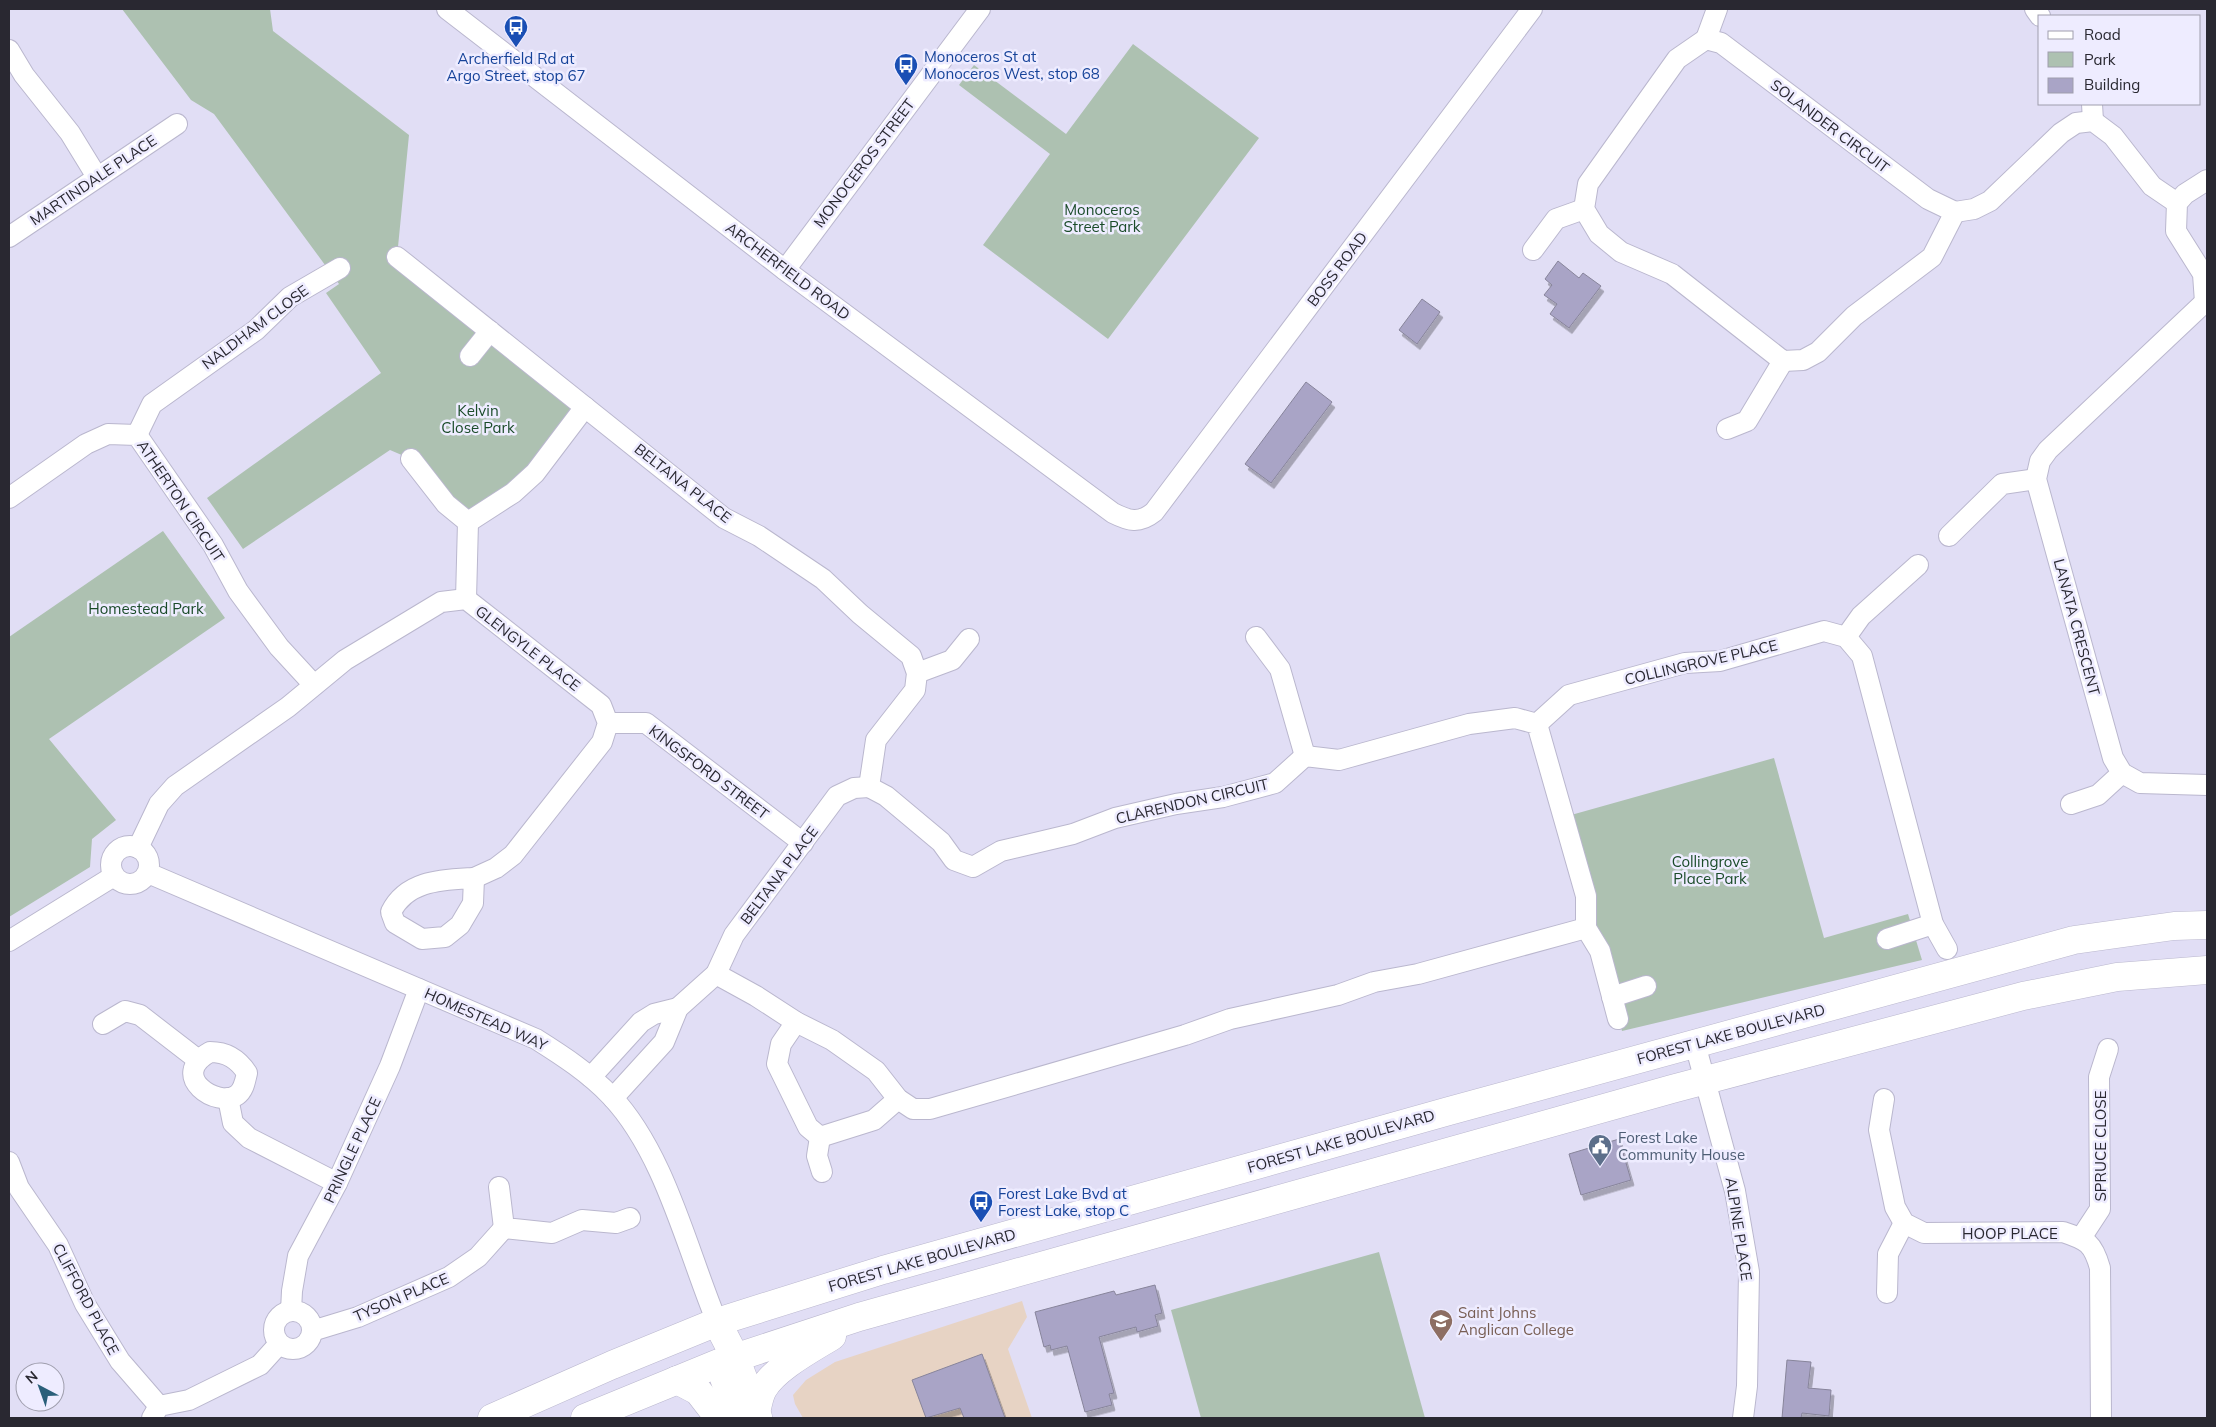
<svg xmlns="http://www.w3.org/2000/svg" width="2216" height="1427" font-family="Mulish,sans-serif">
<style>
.commercial{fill:#e7d3c4}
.green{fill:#adc1b1}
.building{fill:#a9a4c6;stroke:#87849a;filter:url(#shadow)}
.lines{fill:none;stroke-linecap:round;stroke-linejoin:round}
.street-casing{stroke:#bab7ce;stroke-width:22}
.secondary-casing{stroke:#bab7ce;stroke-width:29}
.street{stroke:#fff;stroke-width:20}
.secondary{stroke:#fff;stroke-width:28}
.labels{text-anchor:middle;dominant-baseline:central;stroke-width:5;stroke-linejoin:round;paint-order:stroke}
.transit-label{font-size:15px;fill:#164399;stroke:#eeecff;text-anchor:start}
.street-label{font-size:15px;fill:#292831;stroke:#eeecff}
.park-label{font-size:15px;fill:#1a4b29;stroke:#eeecff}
.service-label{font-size:15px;fill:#4e5e75;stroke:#eeecff;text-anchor:start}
.education-label{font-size:15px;fill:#785e54;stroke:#eeecff;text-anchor:start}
</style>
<defs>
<filter id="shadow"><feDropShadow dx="3" dy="5.5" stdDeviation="0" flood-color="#0004"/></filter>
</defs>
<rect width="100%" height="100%" fill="#e1def5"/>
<!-- commercial -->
<polygon class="commercial" points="1022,1301 1027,1317 1008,1349 1032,1418 803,1418 795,1404 793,1395 806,1380 835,1362"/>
<!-- green -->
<g class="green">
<polygon points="122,9 270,9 273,31 409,135 397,257 585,407 535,473 468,522 411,459 390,450 243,549 207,498 381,373 326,293 339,284 214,114 191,100"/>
<polygon points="1133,44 1259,138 1108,339 983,245 1050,154 959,85 974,65 1066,134"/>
<polygon points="163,531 225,618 49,739 116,820 92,839 90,867 9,917 9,637"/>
<polygon points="1774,758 1824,938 1908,914 1922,960 1622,1031 1564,817"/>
<polygon points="1379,1252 1425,1418 1201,1418 1171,1310"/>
</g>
<!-- building -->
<g class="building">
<polygon points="1558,261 1579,278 1583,273 1601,286 1569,328 1550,314 1557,304 1544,295 1552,285 1545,279"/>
<polygon points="1422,299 1440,312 1417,344 1399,330"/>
<polygon points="1306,382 1332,402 1271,483 1245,464"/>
<polygon points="1619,1139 1631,1180 1581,1195 1569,1154"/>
<polygon points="1155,1285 1162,1313 1155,1315 1158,1326 1137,1332 1136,1327 1099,1337 1114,1393 1109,1394 1112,1405 1085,1412 1067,1346 1051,1350 1050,1345 1044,1347 1035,1312 1114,1291 1116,1295"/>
<polygon points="982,1354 1005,1418 964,1418 960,1408 926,1418 912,1380"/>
<polygon points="1787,1360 1811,1362 1808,1388 1831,1390 1829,1416 1802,1413 1801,1418 1782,1418"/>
</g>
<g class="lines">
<!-- street casing -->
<g class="street-casing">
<g id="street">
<path d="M447,9L785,270L1113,513C1129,521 1139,524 1154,512L1532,9"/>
<polyline points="2035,9 2040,16"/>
<polygon points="1706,39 1721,43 1928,199 1955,212 1932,257 1854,316 1818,352 1803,360 1783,361 1672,274 1621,252 1599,234 1584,209 1588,184 1677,59"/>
<polyline points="1706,39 1717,9"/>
<polyline points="9,50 24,75 70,133 97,177"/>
<polyline points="2092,104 2093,121"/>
<polyline points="2207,180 2185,194 2177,203 2176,231 2203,274 2205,302 2207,304"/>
<polyline points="1955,212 1974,209 1990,201 2061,133 2076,123 2093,121 2113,136 2152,186 2177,203"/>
<polyline points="9,237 177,124"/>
<polyline points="1533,250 1556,219 1584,209"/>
<polyline points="397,257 724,518 759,536 823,579 860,614 911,656 917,673 915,690 876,740 869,787"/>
<polyline points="785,270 980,9"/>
<polyline points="2205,302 2048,450 2040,461 2036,479 2113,758 2122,773 2140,783 2207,785"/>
<polyline points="470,356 490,331"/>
<polyline points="1727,429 1747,421 1783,361"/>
<polyline points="137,435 152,404 256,330 290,297 340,268"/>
<polyline points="411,459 446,504 468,522 513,493 535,473 585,407"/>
<polyline points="9,498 86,444 108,434 137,435 213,545 238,591 279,647 314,685"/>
<polyline points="1949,536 2002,484 2036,479"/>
<polyline points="466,599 468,522"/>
<polyline points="1256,637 1280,669 1305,756"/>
<polyline points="1846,637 1861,616 1918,565"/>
<polyline points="917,673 952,660 969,639"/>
<polyline points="608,723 646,723 803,843"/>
<polyline points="1537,724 1569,695 1685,663 1720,661 1824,631 1846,637 1862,656 1933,924 1947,949"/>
<polyline points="869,787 886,796 941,842 954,860 973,867 1001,851 1073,834 1115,818 1176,804 1223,797 1275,783 1305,756 1339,760 1469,724 1515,718 1537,724 1586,896 1586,928 1600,951 1618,1019"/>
<polyline points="2071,804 2098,795 2122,773"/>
<circle cx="130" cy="865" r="19"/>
<polyline points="138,848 159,804 175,786 288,707 345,660 441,602 466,599 601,705 608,723 602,742 513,855 496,868 474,878"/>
<path d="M148,873L536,1039C563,1056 589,1073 611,1096C665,1153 687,1250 717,1322"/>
<path d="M474,878L473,903L460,925L445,937L422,939L395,923L391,912C407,880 442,880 474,878Z"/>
<polyline points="1887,939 1933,924"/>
<polyline points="9,941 114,876"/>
<polyline points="716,974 756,996 796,1022 832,1040 876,1071 898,1099 913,1109 930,1109 1185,1035 1230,1019 1338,995 1374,982 1418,974 1586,928"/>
<polyline points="1612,997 1646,986"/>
<polyline points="796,1022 781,1044 777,1064 808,1127 820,1137 874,1120 898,1099"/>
<polyline points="103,1024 125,1011 140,1015 197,1059"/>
<polyline points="1695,1044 1735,1191 1749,1272 1747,1386 1743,1418"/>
<path d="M210,1052C227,1052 238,1059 247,1073C245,1081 244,1090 237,1095C218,1109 167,1076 210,1052Z"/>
<polyline points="591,1077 641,1022 654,1014 678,1008"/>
<polyline points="228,1098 233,1123 249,1138 337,1183"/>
<polyline points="613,1098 664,1042 678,1008 716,974 734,935 837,796 854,788 869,787"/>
<path d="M1884,1099L1879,1130L1895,1207L1904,1223L1924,1233L2063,1232C2087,1240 2093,1243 2100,1268L2101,1418"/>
<polyline points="820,1137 817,1156 822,1172"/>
<polyline points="9,1162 19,1188 58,1245 85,1304 120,1361 159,1406"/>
<polyline points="499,1187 504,1228 552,1233 582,1220 616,1223 630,1218"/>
<polyline points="2081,1238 2100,1209 2099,1077 2108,1049"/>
<polyline points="1887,1293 1888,1254 1904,1223"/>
<polyline points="291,1311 292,1291 298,1256 337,1183 390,1066 419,989"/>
<circle cx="293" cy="1330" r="19"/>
<polyline points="312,1331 358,1317 449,1277 478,1257 504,1228"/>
<polyline points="152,1418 159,1406 189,1400 260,1365 279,1344"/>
</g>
</g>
<!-- secondary casing -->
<g class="secondary-casing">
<g id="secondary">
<polyline points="717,1322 735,1357 758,1417"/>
<polyline points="724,1378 738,1418"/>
<polyline points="677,1380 698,1391 719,1418"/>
<path d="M756,1412C758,1405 759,1396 763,1389C775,1368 811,1349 832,1336"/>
<polyline points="492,1418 612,1365 717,1322 883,1270 1449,1111 2074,940 2174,926 2207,925"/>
<polyline points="585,1418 719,1363 859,1317 1672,1089 2023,996 2117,977 2207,970"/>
</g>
</g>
<!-- street -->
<use href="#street" class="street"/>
<!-- secondary -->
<use href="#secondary" class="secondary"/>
</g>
<!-- icons -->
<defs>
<g id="bus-pin" transform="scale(1.25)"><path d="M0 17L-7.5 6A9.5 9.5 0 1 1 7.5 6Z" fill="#1a4fb4" stroke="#eeecff"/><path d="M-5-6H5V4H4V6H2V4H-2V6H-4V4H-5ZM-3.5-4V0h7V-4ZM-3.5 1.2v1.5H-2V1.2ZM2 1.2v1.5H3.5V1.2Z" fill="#fff"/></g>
<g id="civic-pin" transform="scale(1.25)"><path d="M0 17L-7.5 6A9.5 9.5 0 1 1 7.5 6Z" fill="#5c6f8a" stroke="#eeecff"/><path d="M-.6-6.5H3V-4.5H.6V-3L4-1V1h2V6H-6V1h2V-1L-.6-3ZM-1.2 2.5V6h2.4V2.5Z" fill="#fff"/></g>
<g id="school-pin" transform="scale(1.25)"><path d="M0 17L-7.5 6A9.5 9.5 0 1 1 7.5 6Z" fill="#8d6e63" stroke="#eeecff"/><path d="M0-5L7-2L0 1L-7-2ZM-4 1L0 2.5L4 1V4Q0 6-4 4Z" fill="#fff"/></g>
</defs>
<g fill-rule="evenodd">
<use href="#bus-pin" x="516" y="27"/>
<use href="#bus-pin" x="906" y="65"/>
<use href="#civic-pin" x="1600" y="1146"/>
<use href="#bus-pin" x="981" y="1202"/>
<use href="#school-pin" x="1441" y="1321"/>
</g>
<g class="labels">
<!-- transit labels -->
<g class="transit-label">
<text x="924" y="56">Monoceros St at<tspan x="924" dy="17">Monoceros West, stop 68</tspan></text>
<text x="516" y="58" text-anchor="middle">Archerfield Rd at<tspan x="516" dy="17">Argo Street, stop 67</tspan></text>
<text x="998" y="1193">Forest Lake Bvd at<tspan x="998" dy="17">Forest Lake, stop C</tspan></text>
</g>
<!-- street labels -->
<g class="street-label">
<text transform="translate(1830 126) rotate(37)">SOLANDER CIRCUIT</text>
<text transform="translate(864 163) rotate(-53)">MONOCEROS STREET</text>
<text transform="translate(93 180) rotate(-34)">MARTINDALE PLACE</text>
<text transform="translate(1337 269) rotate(-53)">BOSS ROAD</text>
<text transform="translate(788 271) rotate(37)">ARCHERFIELD ROAD</text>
<text transform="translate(255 327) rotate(-37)">NALDHAM CLOSE</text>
<text transform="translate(683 483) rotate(38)">BELTANA PLACE</text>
<text transform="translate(181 501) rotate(56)">ATHERTON CIRCUIT</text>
<text transform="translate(2077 627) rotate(75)">LANATA CRESCENT</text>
<text transform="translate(528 648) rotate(38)">GLENGYLE PLACE</text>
<text transform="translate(1701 662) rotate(-13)">COLLINGROVE PLACE</text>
<text transform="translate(709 772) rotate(37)">KINGSFORD STREET</text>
<text transform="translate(1192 801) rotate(-13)">CLARENDON CIRCUIT</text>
<text transform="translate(779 875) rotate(-53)">BELTANA PLACE</text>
<text transform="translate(486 1019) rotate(24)">HOMESTEAD WAY</text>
<text transform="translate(1731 1034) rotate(-15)">FOREST LAKE BOULEVARD</text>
<text transform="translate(1341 1141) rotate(-16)">FOREST LAKE BOULEVARD</text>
<text transform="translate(2100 1146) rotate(-90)">SPRUCE CLOSE</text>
<text transform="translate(352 1150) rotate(-65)">PRINGLE PLACE</text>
<text transform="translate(1739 1229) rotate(81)">ALPINE PLACE</text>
<text x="2010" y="1233">HOOP PLACE</text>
<text transform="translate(922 1260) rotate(-16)">FOREST LAKE BOULEVARD</text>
<text transform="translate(401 1297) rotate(-23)">TYSON PLACE</text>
<text transform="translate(86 1299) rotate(62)">CLIFFORD PLACE</text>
</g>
<!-- park labels -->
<g class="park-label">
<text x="1102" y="209">Monoceros<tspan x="1102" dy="17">Street Park</tspan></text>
<text x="478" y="410">Kelvin<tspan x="478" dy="17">Close Park</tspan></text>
<text x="146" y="608">Homestead Park</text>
<text x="1710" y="861">Collingrove<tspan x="1710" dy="17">Place Park</tspan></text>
</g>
<!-- service labels -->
<g class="service-label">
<text x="1618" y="1137">Forest Lake<tspan x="1618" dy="17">Community House</tspan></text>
</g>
<!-- education labels -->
<g class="education-label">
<text x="1458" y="1312">Saint Johns<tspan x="1458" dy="17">Anglican College</tspan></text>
</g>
</g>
<!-- border -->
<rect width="2216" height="1427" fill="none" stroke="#292831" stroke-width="20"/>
<!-- legend -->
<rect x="2038" y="15" width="162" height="90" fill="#eeecff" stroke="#9f9ead"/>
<rect x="2048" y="31" width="25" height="8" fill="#ffffff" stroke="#9f9ead"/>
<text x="2084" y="40" font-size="15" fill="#292831">Road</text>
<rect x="2048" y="52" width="25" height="15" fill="#adc1b1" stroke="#9f9ead"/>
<text x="2084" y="65" font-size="15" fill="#292831">Park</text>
<rect x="2048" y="78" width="25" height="15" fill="#a9a4c6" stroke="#9f9ead"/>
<text x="2084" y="90" font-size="15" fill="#292831">Building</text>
<!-- north arrow -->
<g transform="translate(40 1387) rotate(319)"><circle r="24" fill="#eeecff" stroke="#9f9ead"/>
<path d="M0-4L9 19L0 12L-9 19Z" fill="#2a5f7a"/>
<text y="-8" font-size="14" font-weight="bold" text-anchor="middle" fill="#292831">N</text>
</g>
</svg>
